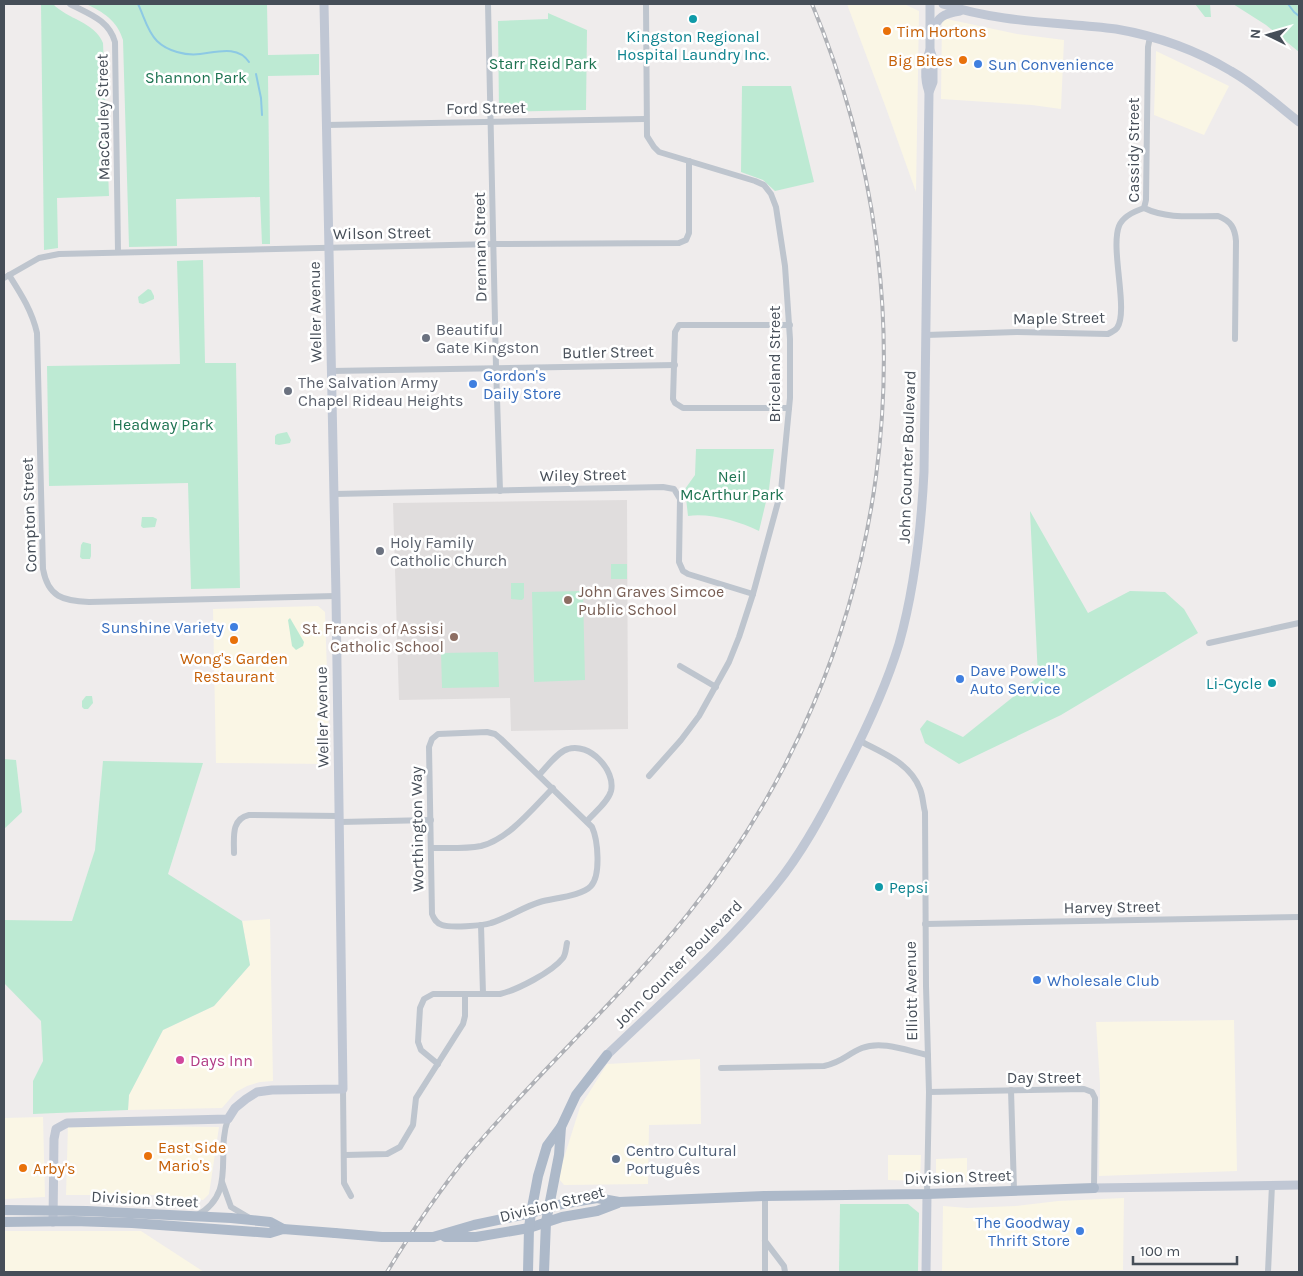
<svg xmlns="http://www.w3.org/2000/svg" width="1303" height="1276" font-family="Karla,sans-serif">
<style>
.commercial{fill:#faf6e5}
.education{fill:#e0dddd}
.green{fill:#bdead3}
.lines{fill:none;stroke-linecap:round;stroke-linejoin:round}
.stream{stroke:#8dc9e4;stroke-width:2}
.street{stroke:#bec5ce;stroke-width:6}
.secondary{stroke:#c0c7d4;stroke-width:9}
.primary{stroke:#adb9c9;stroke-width:10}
.rail-casing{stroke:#afb1b6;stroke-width:4}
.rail{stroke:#fff;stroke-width:2;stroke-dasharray:5.5;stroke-linecap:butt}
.primary-bridge{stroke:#adb9c9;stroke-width:10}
.culture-dot{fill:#0f9aa8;stroke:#fff;stroke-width:2}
.food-dot{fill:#e8710a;stroke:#fff;stroke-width:2}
.shop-dot{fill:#3f7fe0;stroke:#fff;stroke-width:2}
.worship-dot{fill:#6b7280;stroke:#fff;stroke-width:2}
.education-dot{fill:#8d6e63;stroke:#fff;stroke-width:2}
.hotel-dot{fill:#d1479c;stroke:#fff;stroke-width:2}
.service-dot{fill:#5c6f8a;stroke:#fff;stroke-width:2}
.labels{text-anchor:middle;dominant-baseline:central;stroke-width:5;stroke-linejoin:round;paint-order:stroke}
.food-label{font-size:16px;fill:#c56008;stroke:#fff;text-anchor:start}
.culture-label{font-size:16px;fill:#0d838f;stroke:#fff}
.park-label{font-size:16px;fill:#1d7351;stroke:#fff}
.shop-label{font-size:16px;fill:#366cbe;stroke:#fff;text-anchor:start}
.street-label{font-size:16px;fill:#464e58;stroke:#fff}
.worship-label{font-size:16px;fill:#5b616d;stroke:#fff;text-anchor:start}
.education-label{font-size:16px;fill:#785e54;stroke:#fff;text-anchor:start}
.hotel-label{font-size:16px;fill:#b23c85;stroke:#fff;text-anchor:start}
.service-label{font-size:16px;fill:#4e5e75;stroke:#fff;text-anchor:start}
</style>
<rect width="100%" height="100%" fill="#efecec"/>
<!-- commercial -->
<g class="commercial">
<polygon points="847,4 904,4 919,11 916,192 886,108"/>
<polygon points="942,18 1017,34 1064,40 1061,109 1032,105 941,99"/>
<polygon points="1156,51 1229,86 1204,135 1154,115"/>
<polygon points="318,606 325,612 330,764 216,763 213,609"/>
<polygon points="270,919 273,1081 260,1082 247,1086 236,1092 222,1108 128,1110 129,1095 163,1030 214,1006 250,965 242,921"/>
<polygon points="1234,1020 1237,1171 1099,1176 1100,1084 1096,1022"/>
<polygon points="700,1059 701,1124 649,1125 648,1184 564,1185 559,1179 562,1164 580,1107 607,1064"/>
<polygon points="43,1117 45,1197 4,1199 4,1118"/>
<polygon points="68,1125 219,1127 209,1194 203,1200 154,1195 66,1195"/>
<polygon points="888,1155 921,1155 920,1181 888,1180"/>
<polygon points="967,1158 967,1181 936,1181 936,1159"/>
<polygon points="1124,1198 1123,1270 942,1272 943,1206 967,1208 1016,1206 1058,1201"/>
<polygon points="4,1231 141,1231 204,1272 4,1272"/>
</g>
<!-- education -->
<polygon class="education" points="627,500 628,729 511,731 510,698 399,700 393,503"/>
<!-- green -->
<g class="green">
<path d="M41,4H53C67,19 95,22 103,43L109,196L57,198L58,248L44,250Z"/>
<path d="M86,4H267L268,55L319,54V75L268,76L270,244H262L260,197L176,199L177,246L129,247L123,40C117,20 103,12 86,4Z"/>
<polygon points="1195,4 1210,4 1211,17 1205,17"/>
<polygon points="1233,4 1299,4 1299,52 1266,25"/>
<polygon points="548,13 587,30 586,110 499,112 498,21 548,19"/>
<polygon points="742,86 791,86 814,182 775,191 763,180 741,172"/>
<polygon points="203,260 205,363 236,363 240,588 191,589 188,483 49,486 47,366 180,364 177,261"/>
<polygon points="148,289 151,290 154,296 154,299 143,304 139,303 138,297"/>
<polygon points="287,432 291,440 290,443 279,445 275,444 275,436 277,434"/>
<path d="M696,449H774L769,489L759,531C738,521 710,513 688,516L685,489L695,475Z"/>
<polygon points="1030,511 1088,613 1130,591 1165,592 1184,609 1198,633 1061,715 959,764 925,743 920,729 927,720 963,737 1038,677"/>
<polygon points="142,517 153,517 157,519 155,527 143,528 141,526"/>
<polygon points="83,542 91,544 91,556 90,559 82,559 80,557 81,545"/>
<rect x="611" y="564" width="16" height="15"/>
<polygon points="511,583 524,583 524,598 522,600 511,599"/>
<polygon points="583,591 585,680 534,682 532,592"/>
<polygon points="290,618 304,642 303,646 296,650 292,646 288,620"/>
<polygon points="498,652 499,687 442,688 441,653"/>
<polygon points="86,696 92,696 93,703 88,709 84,709 82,707 82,701"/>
<polygon points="4,759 16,760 22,812 4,829"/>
<polygon points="103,761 203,763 168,874 242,921 250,965 214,1006 163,1030 129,1095 128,1110 33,1114 33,1081 43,1061 41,1021 4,983 4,920 72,921 95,850"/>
<polygon points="840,1204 908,1204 919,1213 918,1272 839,1272"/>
</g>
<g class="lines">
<!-- stream -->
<g class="stream">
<path d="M138,4C144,16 147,31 157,41C167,51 186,56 200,54C217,52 238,45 249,62"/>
<polyline points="1288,4 1294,12 1299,16"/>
<polyline points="256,74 261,98 262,115"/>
</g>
<!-- street -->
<g class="street">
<path d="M70,4C89,14 109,20 115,42L118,252"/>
<polyline points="488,4 496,367 500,491"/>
<polyline points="646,4 647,136 654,147 659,152 755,181 764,185 771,194 776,207 785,266 790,339 790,398 781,491 753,594 739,637 729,662 699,716 681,740 649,776"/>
<path d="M1150,37L1148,47L1146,200L1144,208C1167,219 1192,216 1218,216C1231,221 1235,228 1236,241L1235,339"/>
<polyline points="326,125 645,119"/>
<path d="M9,275C21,294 32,311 37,333L43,569C48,597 63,601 89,602L336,596"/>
<polyline points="4,278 39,258 59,254 493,244 679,243 686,240 689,233 689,161"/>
<path d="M926,335L1017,332L1108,334C1111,332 1115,331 1117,328C1129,311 1110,249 1119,226C1123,216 1135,211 1144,208"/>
<polyline points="331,371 675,365"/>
<polyline points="789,408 683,408 675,403 673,399 675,332 679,325 790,325"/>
<polyline points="334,494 663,487 674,489 680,499 679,562 683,571 688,574 753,594"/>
<polyline points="1209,643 1299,623"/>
<polyline points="680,666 716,687"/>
<path d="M487,732L495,734L501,739L592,827C598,840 601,875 591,886C582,896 554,898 540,902C523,907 508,918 491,923C482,926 450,928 442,925C436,923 434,919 432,914L429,747L432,739L438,734Z"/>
<path d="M860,741C883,753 910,763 920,789C923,796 923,805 925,812L926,986L929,1092L927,1194"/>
<path d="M539,775C547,767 557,752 568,749C589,742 616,770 611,791C608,802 595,812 587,821"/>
<polyline points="340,822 431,820"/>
<path d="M431,848C448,848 465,849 481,846C509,839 533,808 553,788"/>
<path d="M234,853C234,837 231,819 249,815L339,816"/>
<polyline points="925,924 1299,917"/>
<polyline points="481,925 483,994"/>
<path d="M438,1064L421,1050L418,1042L420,1008L424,999L433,994H500C517,990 552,972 563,958C566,954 566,947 567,943"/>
<path d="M721,1068L824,1066C843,1062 847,1054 862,1048C882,1040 908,1051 928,1055"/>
<polyline points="343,1089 344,1183 351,1196"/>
<polyline points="1011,1090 1014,1190"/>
<polyline points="929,1092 1084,1089 1092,1092 1095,1098 1094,1188"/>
<polyline points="345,1155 387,1154 400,1147 413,1125 416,1098 463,1024 465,1016 465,994"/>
<polyline points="222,1182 231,1207 248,1217"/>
<path d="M196,1216C238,1193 215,1155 228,1119"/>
<polyline points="765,1241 784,1266 785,1272"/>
<polyline points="765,1272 765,1196"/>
<polyline points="1268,1272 1272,1185"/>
</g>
<!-- secondary -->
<g class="secondary">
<path d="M943,4C1000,23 1058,22 1116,29C1157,36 1196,50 1231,71C1256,85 1277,105 1299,122"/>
<path d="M931,32C939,16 943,14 960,11"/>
<path d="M929,92C924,79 925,63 930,50"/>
<path d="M607,1055C664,1000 725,948 775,886C802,853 823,814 842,776C864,734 885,690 899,644C915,587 921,531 924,472L929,92L933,82V59L930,50V4"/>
<polyline points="1094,1188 1299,1185"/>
<polyline points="53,1222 54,1139 56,1129 67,1123 228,1119 235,1108 246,1099 257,1092 272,1090 343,1089 336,596 324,4"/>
<polyline points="926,1272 927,1194"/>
</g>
<!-- primary -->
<g class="primary">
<polyline points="4,1210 87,1211 231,1218 270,1222 283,1229"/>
<polyline points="4,1222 74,1221 132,1223 270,1233 283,1229 335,1233"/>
<polyline points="433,1237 474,1225 531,1213 562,1204 597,1198 619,1202 765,1196 927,1194 1094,1188"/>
<polyline points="445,1237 476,1237 529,1228 562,1217 597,1211 618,1203"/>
<polyline points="528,1272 529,1228 531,1213 538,1176 547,1146 561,1127 576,1095 607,1055"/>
<polyline points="544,1272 546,1222 559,1155 561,1127"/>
</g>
<!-- rail casing -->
<g class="rail-casing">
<path id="rail" d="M387,1272C412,1231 439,1191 469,1154C539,1071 620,999 688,914C896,654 940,310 812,4"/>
</g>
<!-- rail -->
<use href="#rail" class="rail"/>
<!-- primary-bridge -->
<polyline class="primary-bridge" points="335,1233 382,1237 433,1237"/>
</g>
<!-- markers -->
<g class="culture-dot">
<circle cx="693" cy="19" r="5"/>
<circle cx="1272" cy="683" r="5"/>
<circle cx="879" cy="887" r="5"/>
</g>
<g class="food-dot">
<circle cx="887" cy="31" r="5"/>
<circle cx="963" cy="60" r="5"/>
<circle cx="234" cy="640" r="5"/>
<circle cx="148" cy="1156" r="5"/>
<circle cx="23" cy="1168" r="5"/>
</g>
<g class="shop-dot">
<circle cx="978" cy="64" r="5"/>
<circle cx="473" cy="384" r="5"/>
<circle cx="234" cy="627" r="5"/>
<circle cx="960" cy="679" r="5"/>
<circle cx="1037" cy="980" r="5"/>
<circle cx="1080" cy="1231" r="5"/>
</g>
<g class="worship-dot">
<circle cx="426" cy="338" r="5"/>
<circle cx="288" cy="391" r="5"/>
<circle cx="380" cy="551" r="5"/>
</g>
<g class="education-dot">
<circle cx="568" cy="600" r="5"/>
<circle cx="454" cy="637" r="5"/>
</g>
<circle class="hotel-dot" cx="180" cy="1060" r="5"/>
<circle class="service-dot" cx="616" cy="1159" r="5"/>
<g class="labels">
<!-- food labels -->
<g class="food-label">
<text x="897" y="31">Tim Hortons</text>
<text x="953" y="60" text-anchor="end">Big Bites</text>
<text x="234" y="658" text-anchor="middle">Wong's Garden<tspan x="234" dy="18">Restaurant</tspan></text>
<text x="158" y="1147">East Side<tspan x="158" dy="18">Mario's</tspan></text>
<text x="33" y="1168">Arby's</text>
</g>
<!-- culture labels -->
<g class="culture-label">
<text x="693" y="36">Kingston Regional<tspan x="693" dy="18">Hospital Laundry Inc.</tspan></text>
<text x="1262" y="683" text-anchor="end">Li-Cycle</text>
<text x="889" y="887" text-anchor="start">Pepsi</text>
</g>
<!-- park labels -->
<g class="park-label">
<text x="543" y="63">Starr Reid Park</text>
<text x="196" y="77">Shannon Park</text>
<text x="163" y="424">Headway Park</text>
<text x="732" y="476">Neil<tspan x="732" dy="18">McArthur Park</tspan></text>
</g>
<!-- shop labels -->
<g class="shop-label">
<text x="988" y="64">Sun Convenience</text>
<text x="483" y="375">Gordon's<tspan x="483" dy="18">Daily Store</tspan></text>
<text x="224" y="627" text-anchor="end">Sunshine Variety</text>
<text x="970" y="670">Dave Powell's<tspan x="970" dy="18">Auto Service</tspan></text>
<text x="1047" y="980">Wholesale Club</text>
<text x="1070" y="1222" text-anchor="end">The Goodway<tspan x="1070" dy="18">Thrift Store</tspan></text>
</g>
<!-- street labels -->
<g class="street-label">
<text transform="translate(486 108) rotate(-1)">Ford Street</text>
<text transform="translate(103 117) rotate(-91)">MacCauley Street</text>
<text transform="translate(1133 150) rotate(-90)">Cassidy Street</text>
<text transform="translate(382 233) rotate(-1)">Wilson Street</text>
<text transform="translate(480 247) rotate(-91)">Drennan Street</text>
<text transform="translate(315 312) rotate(-91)">Weller Avenue</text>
<text transform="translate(1059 318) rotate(-1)">Maple Street</text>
<text transform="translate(608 352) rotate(-1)">Butler Street</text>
<text transform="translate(774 364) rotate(-90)">Briceland Street</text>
<text transform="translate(907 457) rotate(-88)">John Counter Boulevard</text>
<text transform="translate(583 475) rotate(-1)">Wiley Street</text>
<text transform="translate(29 515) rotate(-92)">Compton Street</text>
<text transform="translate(322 717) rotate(-91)">Weller Avenue</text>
<text transform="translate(417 829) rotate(-91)">Worthington Way</text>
<text transform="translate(1112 907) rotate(-1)">Harvey Street</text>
<text transform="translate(678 964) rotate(-45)">John Counter Boulevard</text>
<text transform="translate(911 991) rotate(-91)">Elliott Avenue</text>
<text x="1044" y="1077">Day Street</text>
<text transform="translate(958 1177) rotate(-2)">Division Street</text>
<text transform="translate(145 1199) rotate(3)">Division Street</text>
<text transform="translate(552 1204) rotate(-14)">Division Street</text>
</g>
<!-- worship labels -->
<g class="worship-label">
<text x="436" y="329">Beautiful<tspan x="436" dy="18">Gate Kingston</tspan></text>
<text x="298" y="382">The Salvation Army<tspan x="298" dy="18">Chapel Rideau Heights</tspan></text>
<text x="390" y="542">Holy Family<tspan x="390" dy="18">Catholic Church</tspan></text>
</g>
<!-- education labels -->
<g class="education-label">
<text x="578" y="591">John Graves Simcoe<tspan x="578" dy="18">Public School</tspan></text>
<text x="444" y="628" text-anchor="end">St. Francis of Assisi<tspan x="444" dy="18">Catholic School</tspan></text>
</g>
<!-- hotel labels -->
<g class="hotel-label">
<text x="190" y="1060">Days Inn</text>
</g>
<!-- service labels -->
<g class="service-label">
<text x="626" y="1150">Centro Cultural<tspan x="626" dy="18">Português</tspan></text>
</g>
</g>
<!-- border -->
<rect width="1303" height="1276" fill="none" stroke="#464e58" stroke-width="10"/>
<!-- north arrow -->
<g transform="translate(1268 35) rotate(275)" stroke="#ffffff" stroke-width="4" paint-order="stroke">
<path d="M0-4L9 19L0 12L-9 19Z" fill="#464e58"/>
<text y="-8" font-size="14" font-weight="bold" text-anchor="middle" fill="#464e58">N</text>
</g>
<!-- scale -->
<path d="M1133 1256v8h104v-8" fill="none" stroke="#464e58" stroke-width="2.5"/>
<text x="1140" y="1256" font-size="15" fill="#464e58" stroke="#ffffff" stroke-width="4" paint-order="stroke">100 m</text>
</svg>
